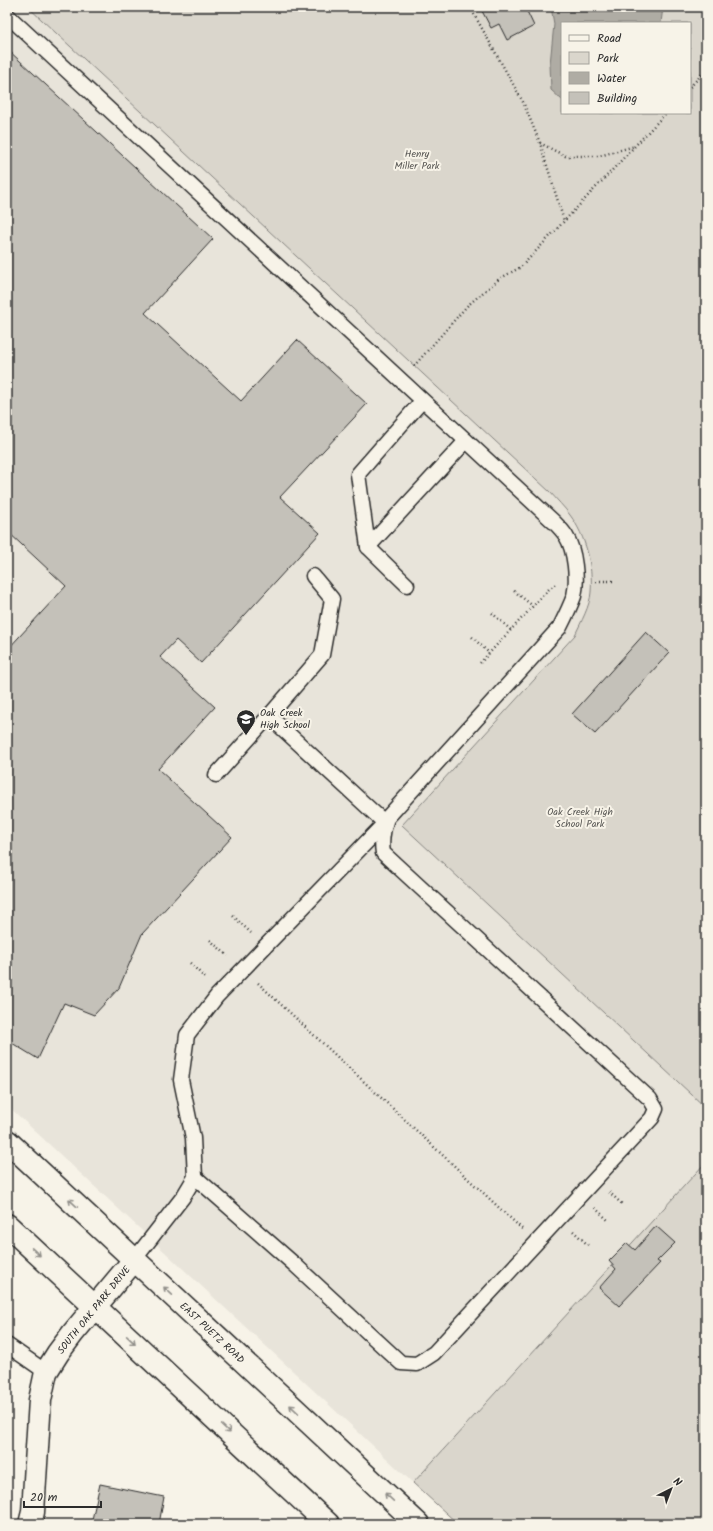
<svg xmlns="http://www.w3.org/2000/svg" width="713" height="1531" font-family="Kalam,sans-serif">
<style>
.built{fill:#e8e4da}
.green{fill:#dad6cc;stroke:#82807c;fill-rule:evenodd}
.water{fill:#afaca4;stroke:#7a7874}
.building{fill:#c4c1b9;stroke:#2b2b2b}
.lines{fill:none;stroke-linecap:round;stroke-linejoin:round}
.lane-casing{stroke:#2b2b2b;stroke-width:17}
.street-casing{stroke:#2b2b2b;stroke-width:25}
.secondary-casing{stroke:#2b2b2b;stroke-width:25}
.path{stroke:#2b2b2b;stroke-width:2.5;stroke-dasharray:1 3;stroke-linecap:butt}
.lane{stroke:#f7f3e8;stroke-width:14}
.street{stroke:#f7f3e8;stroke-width:22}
.secondary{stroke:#f7f3e8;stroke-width:22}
.oneway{stroke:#918f8a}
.labels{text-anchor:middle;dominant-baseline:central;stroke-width:4;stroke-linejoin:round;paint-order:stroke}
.park-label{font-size:10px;fill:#575653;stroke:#f7f3e8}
.poi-label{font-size:10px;fill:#2b2b2b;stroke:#f7f3e8;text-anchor:start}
.street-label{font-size:10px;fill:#2b2b2b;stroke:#f7f3e8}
</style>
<rect width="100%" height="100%" fill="#f7f3e8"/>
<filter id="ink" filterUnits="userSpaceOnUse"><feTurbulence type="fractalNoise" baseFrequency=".025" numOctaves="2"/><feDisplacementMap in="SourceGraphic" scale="8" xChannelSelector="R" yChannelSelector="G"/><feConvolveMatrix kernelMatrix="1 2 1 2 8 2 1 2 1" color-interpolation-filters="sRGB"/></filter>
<g filter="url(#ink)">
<!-- built -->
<polygon class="built" points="7,7 28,7 550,492 570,515 585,543 590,560 591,592 585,613 575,635 402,825 706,1108 706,1162 413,1483 7,1105"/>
<!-- green -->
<g class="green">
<path d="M28,7H706V1108L402,825L575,635C581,622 590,606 591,592C593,565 586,537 570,515C564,507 557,500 550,492ZM562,23H690V113H562Z"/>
<polygon points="706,1162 706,1524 458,1524 413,1483"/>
</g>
<!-- water -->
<polygon class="water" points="551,7 663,7 661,23 562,23 562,100 551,90 550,64 554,24"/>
<!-- building -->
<g class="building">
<polygon points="490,7 525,7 534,26 507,40 499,24 491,28 482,11"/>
<polygon points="7,49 213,239 145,313 241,401 297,340 367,404 280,497 320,533 201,663 176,640 160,657 215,707 158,769 232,837 142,934 119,988 94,1015 64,1003 38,1059 7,1040 7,650 66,586 7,531"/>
<polygon points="646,632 669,653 595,734 572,714"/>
<polygon points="656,1226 675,1243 657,1261 660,1263 619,1306 599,1288 616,1269 609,1261 627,1243 635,1250"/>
<polygon points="100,1484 164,1497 159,1524 91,1524"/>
</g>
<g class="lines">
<!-- lane casing -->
<g class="lane-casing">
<g id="lane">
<path d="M7,15L554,522C558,526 563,531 566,536C575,550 578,580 574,596C570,607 565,617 560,627L387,818C383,829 381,841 383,853L650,1099L656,1109L652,1118L434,1353L417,1364L401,1363L294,1264L195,1177"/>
<polyline points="368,547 358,474 422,401"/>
<polyline points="407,585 368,547 466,441"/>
<polyline points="216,775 269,716"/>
<polyline points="134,1260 183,1197 195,1177 193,1138 181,1080 187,1035 217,996 385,823 269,716 322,655 332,599 313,576"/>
<polyline points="7,1345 46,1372"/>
</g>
</g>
<!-- street casing -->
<g class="street-casing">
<polyline id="street" points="30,1524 33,1512 40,1400 46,1372 58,1353 73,1333 134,1260"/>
</g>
<!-- secondary casing -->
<g class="secondary-casing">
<g id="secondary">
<polyline points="7,1141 418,1524"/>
<polyline points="7,1225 328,1524"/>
</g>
</g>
<!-- path -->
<g class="path">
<polyline points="470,7 523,102 540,143 564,221"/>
<polyline points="690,87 706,70"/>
<polyline points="540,143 565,156 599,156 635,146"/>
<polyline points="414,366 467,306 499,279 521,267 666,113"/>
<polyline points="596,581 616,581"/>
<polyline points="514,591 533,606"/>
<polyline points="492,613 511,630"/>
<polyline points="472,637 489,653"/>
<polyline points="480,663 550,588 556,584"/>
<polyline points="233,916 251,933"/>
<polyline points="210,940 228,956"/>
<polyline points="190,963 206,979"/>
<polyline points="258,983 522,1229"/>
<polyline points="609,1192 623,1205"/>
<polyline points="595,1208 609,1221"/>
<polyline points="573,1231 588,1245"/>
</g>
<!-- lane -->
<use href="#lane" class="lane"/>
<!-- street -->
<use href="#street" class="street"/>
<!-- secondary -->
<use href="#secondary" class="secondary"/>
</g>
<!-- one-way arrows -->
<defs><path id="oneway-shaft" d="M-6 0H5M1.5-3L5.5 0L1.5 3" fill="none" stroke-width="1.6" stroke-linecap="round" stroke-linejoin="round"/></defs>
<g class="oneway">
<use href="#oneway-shaft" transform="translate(73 1203) rotate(-137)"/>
<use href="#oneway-shaft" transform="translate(36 1252) rotate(43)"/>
<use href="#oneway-shaft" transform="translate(168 1291) rotate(-137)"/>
<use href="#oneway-shaft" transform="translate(131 1340) rotate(43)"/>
<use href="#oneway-shaft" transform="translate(294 1409) rotate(-137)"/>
<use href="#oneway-shaft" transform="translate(226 1429) rotate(43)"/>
<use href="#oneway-shaft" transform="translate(389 1497) rotate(-137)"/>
</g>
</g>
<!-- icons -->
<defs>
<g id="school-pin" transform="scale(1)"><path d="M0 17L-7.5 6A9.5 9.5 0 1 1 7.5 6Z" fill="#2b2b2b" stroke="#f7f3e8"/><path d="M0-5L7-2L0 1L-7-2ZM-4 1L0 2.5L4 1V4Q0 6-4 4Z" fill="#fff"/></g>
</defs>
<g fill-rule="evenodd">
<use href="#school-pin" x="246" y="719"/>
</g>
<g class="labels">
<!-- park labels -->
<g class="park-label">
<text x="417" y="154">Henry<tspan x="417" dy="12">Miller Park</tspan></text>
<text x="580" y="812">Oak Creek High<tspan x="580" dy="12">School Park</tspan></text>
</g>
<!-- poi labels -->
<g class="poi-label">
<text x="260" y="713">Oak Creek<tspan x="260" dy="12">High School</tspan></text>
</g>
<!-- street labels -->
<g class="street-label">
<text transform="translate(94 1310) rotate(-51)">SOUTH OAK PARK DRIVE</text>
<text transform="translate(212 1333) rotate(43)">EAST PUETZ ROAD</text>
</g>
</g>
<!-- margin -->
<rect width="713" height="1531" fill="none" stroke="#f7f3e8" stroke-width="24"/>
<rect x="12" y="12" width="689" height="1507" fill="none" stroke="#2b2b2b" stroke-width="1.5" filter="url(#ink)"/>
<!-- legend -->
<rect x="561" y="22" width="130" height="92" fill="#f7f3e8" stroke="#a5a39c"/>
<rect x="569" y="35" width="20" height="6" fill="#f7f3e8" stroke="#a5a39c"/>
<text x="597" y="42" font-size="12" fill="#2b2b2b">Road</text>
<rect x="569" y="52" width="20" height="12" fill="#dad6cc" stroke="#a5a39c"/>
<text x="597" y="62" font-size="12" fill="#2b2b2b">Park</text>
<rect x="569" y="72" width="20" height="12" fill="#afaca4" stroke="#a5a39c"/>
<text x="597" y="82" font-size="12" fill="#2b2b2b">Water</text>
<rect x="569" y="92" width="20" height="12" fill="#c4c1b9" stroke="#a5a39c"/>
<text x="597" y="102" font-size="12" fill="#2b2b2b">Building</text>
<!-- north arrow -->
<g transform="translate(671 1489) rotate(42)" stroke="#f7f3e8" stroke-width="3" paint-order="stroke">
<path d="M0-3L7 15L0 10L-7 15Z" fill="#2b2b2b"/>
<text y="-6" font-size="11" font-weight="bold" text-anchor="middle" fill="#2b2b2b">N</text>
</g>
<!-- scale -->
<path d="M24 1501v6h77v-6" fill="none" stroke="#2b2b2b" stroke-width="2"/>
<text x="30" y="1501" font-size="12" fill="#2b2b2b" stroke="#f7f3e8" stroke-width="3" paint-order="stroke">20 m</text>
</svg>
